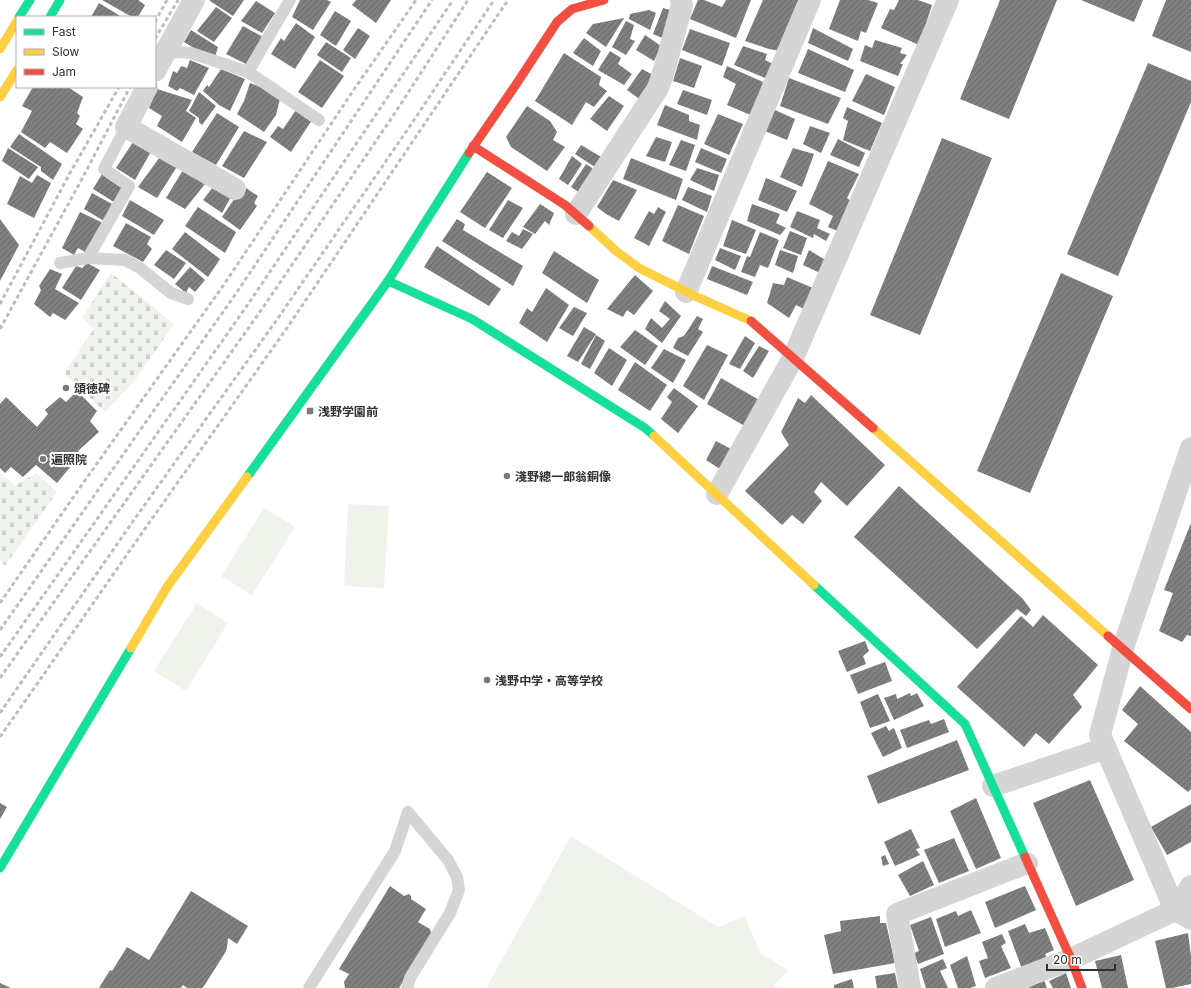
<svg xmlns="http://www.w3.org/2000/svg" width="1191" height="988" font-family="Inter,'Noto Sans JP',sans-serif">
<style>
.cemetery{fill:url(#cemetery-stones)}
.park{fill:#f0f3ec}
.building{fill:url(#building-hatch)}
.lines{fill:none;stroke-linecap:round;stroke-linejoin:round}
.lane{stroke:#d5d5d5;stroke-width:12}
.street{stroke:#d5d5d5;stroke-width:22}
.fast{stroke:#16e098;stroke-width:9}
.slow{stroke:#ffcf43;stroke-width:9}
.jam{stroke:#f24e42;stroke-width:9}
.rail{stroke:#bdbdbd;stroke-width:3;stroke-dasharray:4 3;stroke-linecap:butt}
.poi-dot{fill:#797979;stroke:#fff;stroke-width:1.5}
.labels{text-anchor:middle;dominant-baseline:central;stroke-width:4;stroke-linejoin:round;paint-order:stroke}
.poi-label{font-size:12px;font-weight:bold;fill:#313131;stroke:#fff;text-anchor:start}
</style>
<defs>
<pattern id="cemetery-stones" width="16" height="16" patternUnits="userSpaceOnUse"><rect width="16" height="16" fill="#f0f3ec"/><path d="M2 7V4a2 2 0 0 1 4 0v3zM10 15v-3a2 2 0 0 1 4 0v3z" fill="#ced1cb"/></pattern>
<pattern id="building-hatch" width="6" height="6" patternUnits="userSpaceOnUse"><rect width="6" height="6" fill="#808080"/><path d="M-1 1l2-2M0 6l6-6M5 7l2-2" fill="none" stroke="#696969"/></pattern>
</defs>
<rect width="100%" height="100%" fill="#fff"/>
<!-- cemetery -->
<g class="cemetery">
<polygon points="111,273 174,324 135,380 105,412 64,373 94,329 82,318"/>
<polygon points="0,472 15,486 36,473 57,492 5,566 0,559"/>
</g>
<!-- park -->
<g class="park">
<polygon points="348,504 389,506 384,588 344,586"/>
<polygon points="264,508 295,527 252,595 221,576"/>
<polygon points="197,603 228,623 186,691 154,671"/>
<polygon points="571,836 718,927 745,916 760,953 788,970 774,986 775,988 486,988"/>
</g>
<!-- building -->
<g class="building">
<polygon points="102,0 138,0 145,5 138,17 132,17"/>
<polygon points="210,0 244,0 233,16 210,1"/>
<polygon points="300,0 327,0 331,2 313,30 292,17"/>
<polygon points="356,0 391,0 376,23 352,5"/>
<polygon points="698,0 704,0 722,7 726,0 751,0 736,38 690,19"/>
<polygon points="763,0 801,0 780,51 769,49 745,41"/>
<polygon points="840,0 868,0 878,3 866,33 861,31 858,41 829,29"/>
<polygon points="899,0 918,0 932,5 919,45 881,28 890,9 894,10"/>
<polygon points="1000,0 1057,0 1009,119 960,99"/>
<polygon points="1081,0 1143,0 1134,22"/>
<polygon points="1166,0 1191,0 1191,52 1152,36"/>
<polygon points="256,1 275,13 262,33 241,21"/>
<polygon points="99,3 122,17 91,17"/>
<polygon points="216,7 232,18 214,42 197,31"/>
<polygon points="663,8 674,11 665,39 653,34"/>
<polygon points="649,10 656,13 650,30 629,19 630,14"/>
<polygon points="335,11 351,21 336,46 320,35"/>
<polygon points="624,18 606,47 586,33 593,24"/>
<polygon points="626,21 634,25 630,39 635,41 626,55 612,47"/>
<polygon points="296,23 315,37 295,69 271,54 281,38 284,41"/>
<polygon points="243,26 263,37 246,64 226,54"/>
<polygon points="358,28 370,36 355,59 343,50"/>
<polygon points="813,28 853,49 848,61 808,43"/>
<polygon points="690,29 730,43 722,66 682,50"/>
<polygon points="191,30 218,47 215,57 204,54 184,42"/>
<polygon points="645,35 661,46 654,61 636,50"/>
<polygon points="584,38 601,51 593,66 573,53"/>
<polygon points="875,40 902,48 900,53 907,55 900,64 903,64 898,76 860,61 865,45 872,48"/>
<polygon points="326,42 351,58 342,72 317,55"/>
<polygon points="743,46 767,54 765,60 773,64 765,78 734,65"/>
<polygon points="808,49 854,70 845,92 798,73"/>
<polygon points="610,51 621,58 618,64 632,74 624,85 598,70"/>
<polygon points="564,53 601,77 599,85 607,91 594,107 586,102 572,125 535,101"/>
<polygon points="680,58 702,66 694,88 673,81"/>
<polygon points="190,60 209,68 194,95 180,88 177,91 168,86 173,71 177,73 181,66 187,68"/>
<polygon points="320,60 344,76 322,108 298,92"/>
<polygon points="1148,63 1191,81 1191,102 1118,276 1067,254"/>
<polygon points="727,66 763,82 753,116 727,105 736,84 723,77"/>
<polygon points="221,69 245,79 230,111 219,105 203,91 207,85 209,87"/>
<polygon points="642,69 655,76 642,101 627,90"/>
<polygon points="866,74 895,87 884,115 852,101"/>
<polygon points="789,78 841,98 828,124 780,106"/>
<polygon points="250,83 281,95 276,115 264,132 237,114 244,101"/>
<polygon points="33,87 68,87 83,97 77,113 80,116 76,124 83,129 67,153 50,142 45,148 21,132 32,111 22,106"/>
<polygon points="157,89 192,100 186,111 196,118 182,142 157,126 162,116 149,108"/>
<polygon points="683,90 712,100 707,115 677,104"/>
<polygon points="199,92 216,106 202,125 199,122 199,118 189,111"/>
<polygon points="609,96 624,106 607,131 590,119"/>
<polygon points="665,105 689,115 689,121 700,125 697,140 657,125"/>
<polygon points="527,106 550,121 557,132 553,140 565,147 547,171 511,147 506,137"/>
<polygon points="847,107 882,123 870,151 843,140 848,121 843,118"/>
<polygon points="296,110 312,120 291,152 270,137 278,126 283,129"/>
<polygon points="775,110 795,119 787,140 765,131"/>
<polygon points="217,113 239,127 216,165 192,152"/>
<polygon points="718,114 743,124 729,155 704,144"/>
<polygon points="810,126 830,133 821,153 803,144"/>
<polygon points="244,131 267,142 244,178 222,166"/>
<polygon points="19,134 62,164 53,180 41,171 41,167 10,147"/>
<polygon points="656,137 672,142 665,162 646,156"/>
<polygon points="942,138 992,158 920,335 870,315"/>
<polygon points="135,139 153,148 135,180 116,168"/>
<polygon points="838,139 865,153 859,167 830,155"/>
<polygon points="681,140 695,145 686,171 669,165"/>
<polygon points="581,145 603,158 598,169 575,154"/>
<polygon points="8,148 38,167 29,179 2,161"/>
<polygon points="701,148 727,159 721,173 695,162"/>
<polygon points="793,148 814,154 802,187 780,177"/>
<polygon points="162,154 178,165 157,198 138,187"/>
<polygon points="572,156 582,164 568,185 559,179"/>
<polygon points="631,158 683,179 676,200 623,179"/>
<polygon points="828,161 859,174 847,198 853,203 840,232 828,227 833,216 809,204"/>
<polygon points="586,164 595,170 580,193 571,187"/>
<polygon points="697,168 719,175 714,191 690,180"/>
<polygon points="183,170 205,184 185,209 166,198"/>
<polygon points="487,172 512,188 485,228 460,212"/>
<polygon points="102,174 123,185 114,202 93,189"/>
<polygon points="37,175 51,183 34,218 7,204 20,176 32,183"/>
<polygon points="766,178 797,191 787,212 758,200"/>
<polygon points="613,180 637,190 619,221 606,214 597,207"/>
<polygon points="214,186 231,197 222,213 203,200"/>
<polygon points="688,187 712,196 707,212 682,200"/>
<polygon points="246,188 258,196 254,203 257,206 240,230 222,217 239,192 243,194"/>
<polygon points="92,193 112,204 104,221 84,209"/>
<polygon points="130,200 164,220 154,235 122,216"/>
<polygon points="508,200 523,208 503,238 489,230"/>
<polygon points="540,204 554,213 549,225 545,221 535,234 523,227"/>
<polygon points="752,204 780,214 776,223 786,228 780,235 747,221"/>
<polygon points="678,205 704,216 689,254 662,241"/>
<polygon points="198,207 236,232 225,253 185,226"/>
<polygon points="658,207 666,212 649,246 634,238 649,211 654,214"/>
<polygon points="797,211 820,220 817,228 830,234 826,241 814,234 813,238 790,227"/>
<polygon points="80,212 103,223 87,253 78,248 74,255 62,248"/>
<polygon points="0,219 19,245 0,281"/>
<polygon points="457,219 465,224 463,230 523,266 513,286 442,241"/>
<polygon points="732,220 756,230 746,254 723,246"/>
<polygon points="126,223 151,237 147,244 152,249 143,262 113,246"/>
<polygon points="523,229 533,234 522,249 506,241 512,232 519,236"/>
<polygon points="790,231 807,238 801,255 783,248"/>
<polygon points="185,232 220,259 208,277 172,249"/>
<polygon points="760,232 779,240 768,268 760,265 755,277 741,272 747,256 750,257"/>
<polygon points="437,246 501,289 489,306 424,267"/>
<polygon points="720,248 741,256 735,270 715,260"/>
<polygon points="166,250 186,263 174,279 154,265"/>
<polygon points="780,250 798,256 793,273 775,265"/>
<polygon points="809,250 827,261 820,273 803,265"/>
<polygon points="554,251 599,280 587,303 542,273"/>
<polygon points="87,263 100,270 81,300 62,288 76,266 82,268"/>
<polygon points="712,266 753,282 747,295 707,279"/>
<polygon points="190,267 205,280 195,292 189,287 186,293 175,284"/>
<polygon points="50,269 62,274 55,289 79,303 65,320 53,313 50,317 34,304 41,290 39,286"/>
<polygon points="1061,273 1113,296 1030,493 977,471"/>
<polygon points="635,275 653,291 634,315 627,310 623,317 607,309"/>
<polygon points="787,277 813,288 804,309 796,305 789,318 767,303 773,283 784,285"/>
<polygon points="546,288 569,305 547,342 519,323 527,308 532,312"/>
<polygon points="665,301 681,316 662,343 645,329 651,318 662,328 670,319 659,311"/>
<polygon points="574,307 587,313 573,336 559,328"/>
<polygon points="697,316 703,319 698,329 703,332 688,356 673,348 678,338 684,336"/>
<polygon points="584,327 596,334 578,362 567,356"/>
<polygon points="635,330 658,346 645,365 620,347"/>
<polygon points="596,335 605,341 590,369 581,364"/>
<polygon points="745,336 755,343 740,369 729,364"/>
<polygon points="707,345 728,355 704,400 683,386"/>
<polygon points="759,346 769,351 753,378 743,371"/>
<polygon points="609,348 627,360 612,386 594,373"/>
<polygon points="664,349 686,360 673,383 651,368"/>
<polygon points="635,362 667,385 650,411 618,390"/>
<polygon points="721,378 761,401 748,428 707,404"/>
<polygon points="674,388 698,406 678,433 661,419 672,402 667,397"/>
<polygon points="77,391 97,411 90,421 99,432 78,451 81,454 57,483 36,465 23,477 11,467 5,473 0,468 0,404 6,397 37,427 48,414 45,410 60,397 66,402"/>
<polygon points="811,395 885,465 847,506 821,482 814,492 822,501 803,524 792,515 782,525 745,491 789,445 781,432 798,398 805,403"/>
<polygon points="716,441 731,449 720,469 706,460"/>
<polygon points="899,486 1023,599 1031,610 1026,616 1017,609 977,649 854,537"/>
<polygon points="1191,523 1191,636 1187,635 1182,642 1159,631 1173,593 1164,590"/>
<polygon points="1043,615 1098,665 1073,695 1082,707 1049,744 1036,733 1024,747 957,687 1021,616 1033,627"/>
<polygon points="865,641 869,651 863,656 866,664 847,672 838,651"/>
<polygon points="885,662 892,681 858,694 850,675"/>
<polygon points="1140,686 1191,732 1191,789 1188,792 1124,741 1138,724 1122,710"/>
<polygon points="910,693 911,696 917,693 924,706 894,720 884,698 896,694 897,699"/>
<polygon points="878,694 890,721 870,728 860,702"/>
<polygon points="944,719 949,732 907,748 900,730 929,720 931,724"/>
<polygon points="886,726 889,731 894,728 902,748 883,757 871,733"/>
<polygon points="957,740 969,770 878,804 867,776"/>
<polygon points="1090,780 1134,880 1076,906 1033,803"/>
<polygon points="976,798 1001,858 976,869 950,811"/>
<polygon points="0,803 7,807 0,819"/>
<polygon points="1191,804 1191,842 1167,855 1151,827"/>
<polygon points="911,829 920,848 916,849 920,855 895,866 884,842"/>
<polygon points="954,838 969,871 939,883 924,850"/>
<polygon points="885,855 889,864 883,866 881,857"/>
<polygon points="923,861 934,885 910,896 898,875"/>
<polygon points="390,886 404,896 409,894 411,896 411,899 426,909 418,922 430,929 431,933 430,937 399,988 345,988 344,982 349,974 339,969"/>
<polygon points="1025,886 1036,910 995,928 985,902"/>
<polygon points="191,891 248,926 237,944 228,938 227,948 225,953 204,986 202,988 187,988 183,985 181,988 99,988 110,970 112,971 127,947 149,960"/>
<polygon points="971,910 981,933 945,947 936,919 956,911 958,916"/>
<polygon points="880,916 880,923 886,923 895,963 833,974 824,935 841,931 840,921"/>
<polygon points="931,917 944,954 918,964 914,953 919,951 910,925"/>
<polygon points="1025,924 1029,933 1045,928 1054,950 1045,954 1048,960 1022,969 1008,931"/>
<polygon points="1188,933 1191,956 1191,984 1172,988 1166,988 1155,941"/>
<polygon points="1002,934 1006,943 1001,946 1011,968 985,978 979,961 988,958 982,942"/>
<polygon points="1121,955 1128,988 1102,988 1095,961"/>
<polygon points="967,956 976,986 970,988 958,988 950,965"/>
<polygon points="943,959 947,968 940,971 948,988 926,988 920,969"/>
<polygon points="895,973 898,988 877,988 875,976"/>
<polygon points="1066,973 1071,988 1053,988 1049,981"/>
<polygon points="852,979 854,988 834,988 834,985"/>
<polygon points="1044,980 1047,988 1028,988"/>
<polygon points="0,983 11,988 0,988"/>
</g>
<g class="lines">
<!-- lane -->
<g class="lane">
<polyline points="165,53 177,52 191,53 248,72 319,120"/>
<polyline points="248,72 290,0"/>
<polyline points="88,258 129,186 104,169 126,127"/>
<polyline points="60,263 88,258 125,260 140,268 171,293 188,299"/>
<polyline points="309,988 395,851 408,812"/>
<polyline points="407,988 410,978 450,913 459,890 457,877 448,860 408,812"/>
</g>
<!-- street -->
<g class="street">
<polyline points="155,71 194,0"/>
<polyline points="147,87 126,127 235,189"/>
<polyline points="576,214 658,88 665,67 682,5 681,0"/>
<polyline points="686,292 810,0"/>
<polyline points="1191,448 1123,648 1100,735 1175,910 1191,919"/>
<polyline points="717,494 793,358 948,0"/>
<polyline points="993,786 1106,748"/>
<polyline points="910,988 897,914 1027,863"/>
<polyline points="996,988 1071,959 1175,910 1191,886"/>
</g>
<!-- fast -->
<g class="fast">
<polyline points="19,17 30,0"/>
<polyline points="50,17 60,0"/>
<polyline points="388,281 472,319 645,428 654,436"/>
<polyline points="247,477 388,281 469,153"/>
<polyline points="814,585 965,724 1025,857"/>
<polyline points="0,868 131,648"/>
</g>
<!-- slow -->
<g class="slow">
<polyline points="0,49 17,21"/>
<polyline points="0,97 17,70"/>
<polyline points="589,226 616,251 639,268 695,296 751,321"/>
<polyline points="873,428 1108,636"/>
<polyline points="654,436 814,585"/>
<polyline points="131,648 167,587 247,477"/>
</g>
<!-- jam -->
<g class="jam">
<polyline points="473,146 565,205 589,226"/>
<polyline points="469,153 515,86 557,22 572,9 604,0"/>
<polyline points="751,321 873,428"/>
<polyline points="1108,636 1191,709"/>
<polyline points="1025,857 1071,959 1082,988"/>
</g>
<!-- rail -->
<g class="rail">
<polyline points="155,22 167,0"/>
<polyline points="155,39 178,0"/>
<polyline points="0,304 70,173 119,87"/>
<polyline points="0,329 83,177 130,87"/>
<polyline points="0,603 86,479 225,283 355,88 416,0"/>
<polyline points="0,630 237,292 432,0"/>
<polyline points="0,657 251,300 453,0"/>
<polyline points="0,678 262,309 395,113 468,0"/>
<polyline points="0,713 136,517 276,321 410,126 494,0"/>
<polyline points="0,737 149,523 287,328 508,0"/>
</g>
</g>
<!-- markers -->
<g class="poi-dot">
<circle cx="66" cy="388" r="4"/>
<rect x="306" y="407" width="8" height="8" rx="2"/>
<circle cx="43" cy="459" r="4"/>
<circle cx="507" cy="476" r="4"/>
<circle cx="487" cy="680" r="4"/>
</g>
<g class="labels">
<!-- poi labels -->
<g class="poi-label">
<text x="74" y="388">頌徳碑</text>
<text x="318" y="411">浅野学園前</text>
<text x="51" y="459">遍照院</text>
<text x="515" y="476">淺野總一郎翁銅像</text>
<text x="495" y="680">浅野中学・高等学校</text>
</g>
</g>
<!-- legend -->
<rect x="16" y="16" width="140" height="72" fill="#ffffff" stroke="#adadad"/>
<rect x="24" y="29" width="20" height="6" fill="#16e098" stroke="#adadad"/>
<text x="52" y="36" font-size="12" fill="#313131">Fast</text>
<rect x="24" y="49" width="20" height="6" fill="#ffcf43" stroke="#adadad"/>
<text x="52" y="56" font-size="12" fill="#313131">Slow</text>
<rect x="24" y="69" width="20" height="6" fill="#f24e42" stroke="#adadad"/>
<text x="52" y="76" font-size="12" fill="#313131">Jam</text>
<!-- scale -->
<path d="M1047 964v6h68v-6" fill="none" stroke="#313131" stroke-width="2"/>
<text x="1053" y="964" font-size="12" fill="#313131" stroke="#ffffff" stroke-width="3" paint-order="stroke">20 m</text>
</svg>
